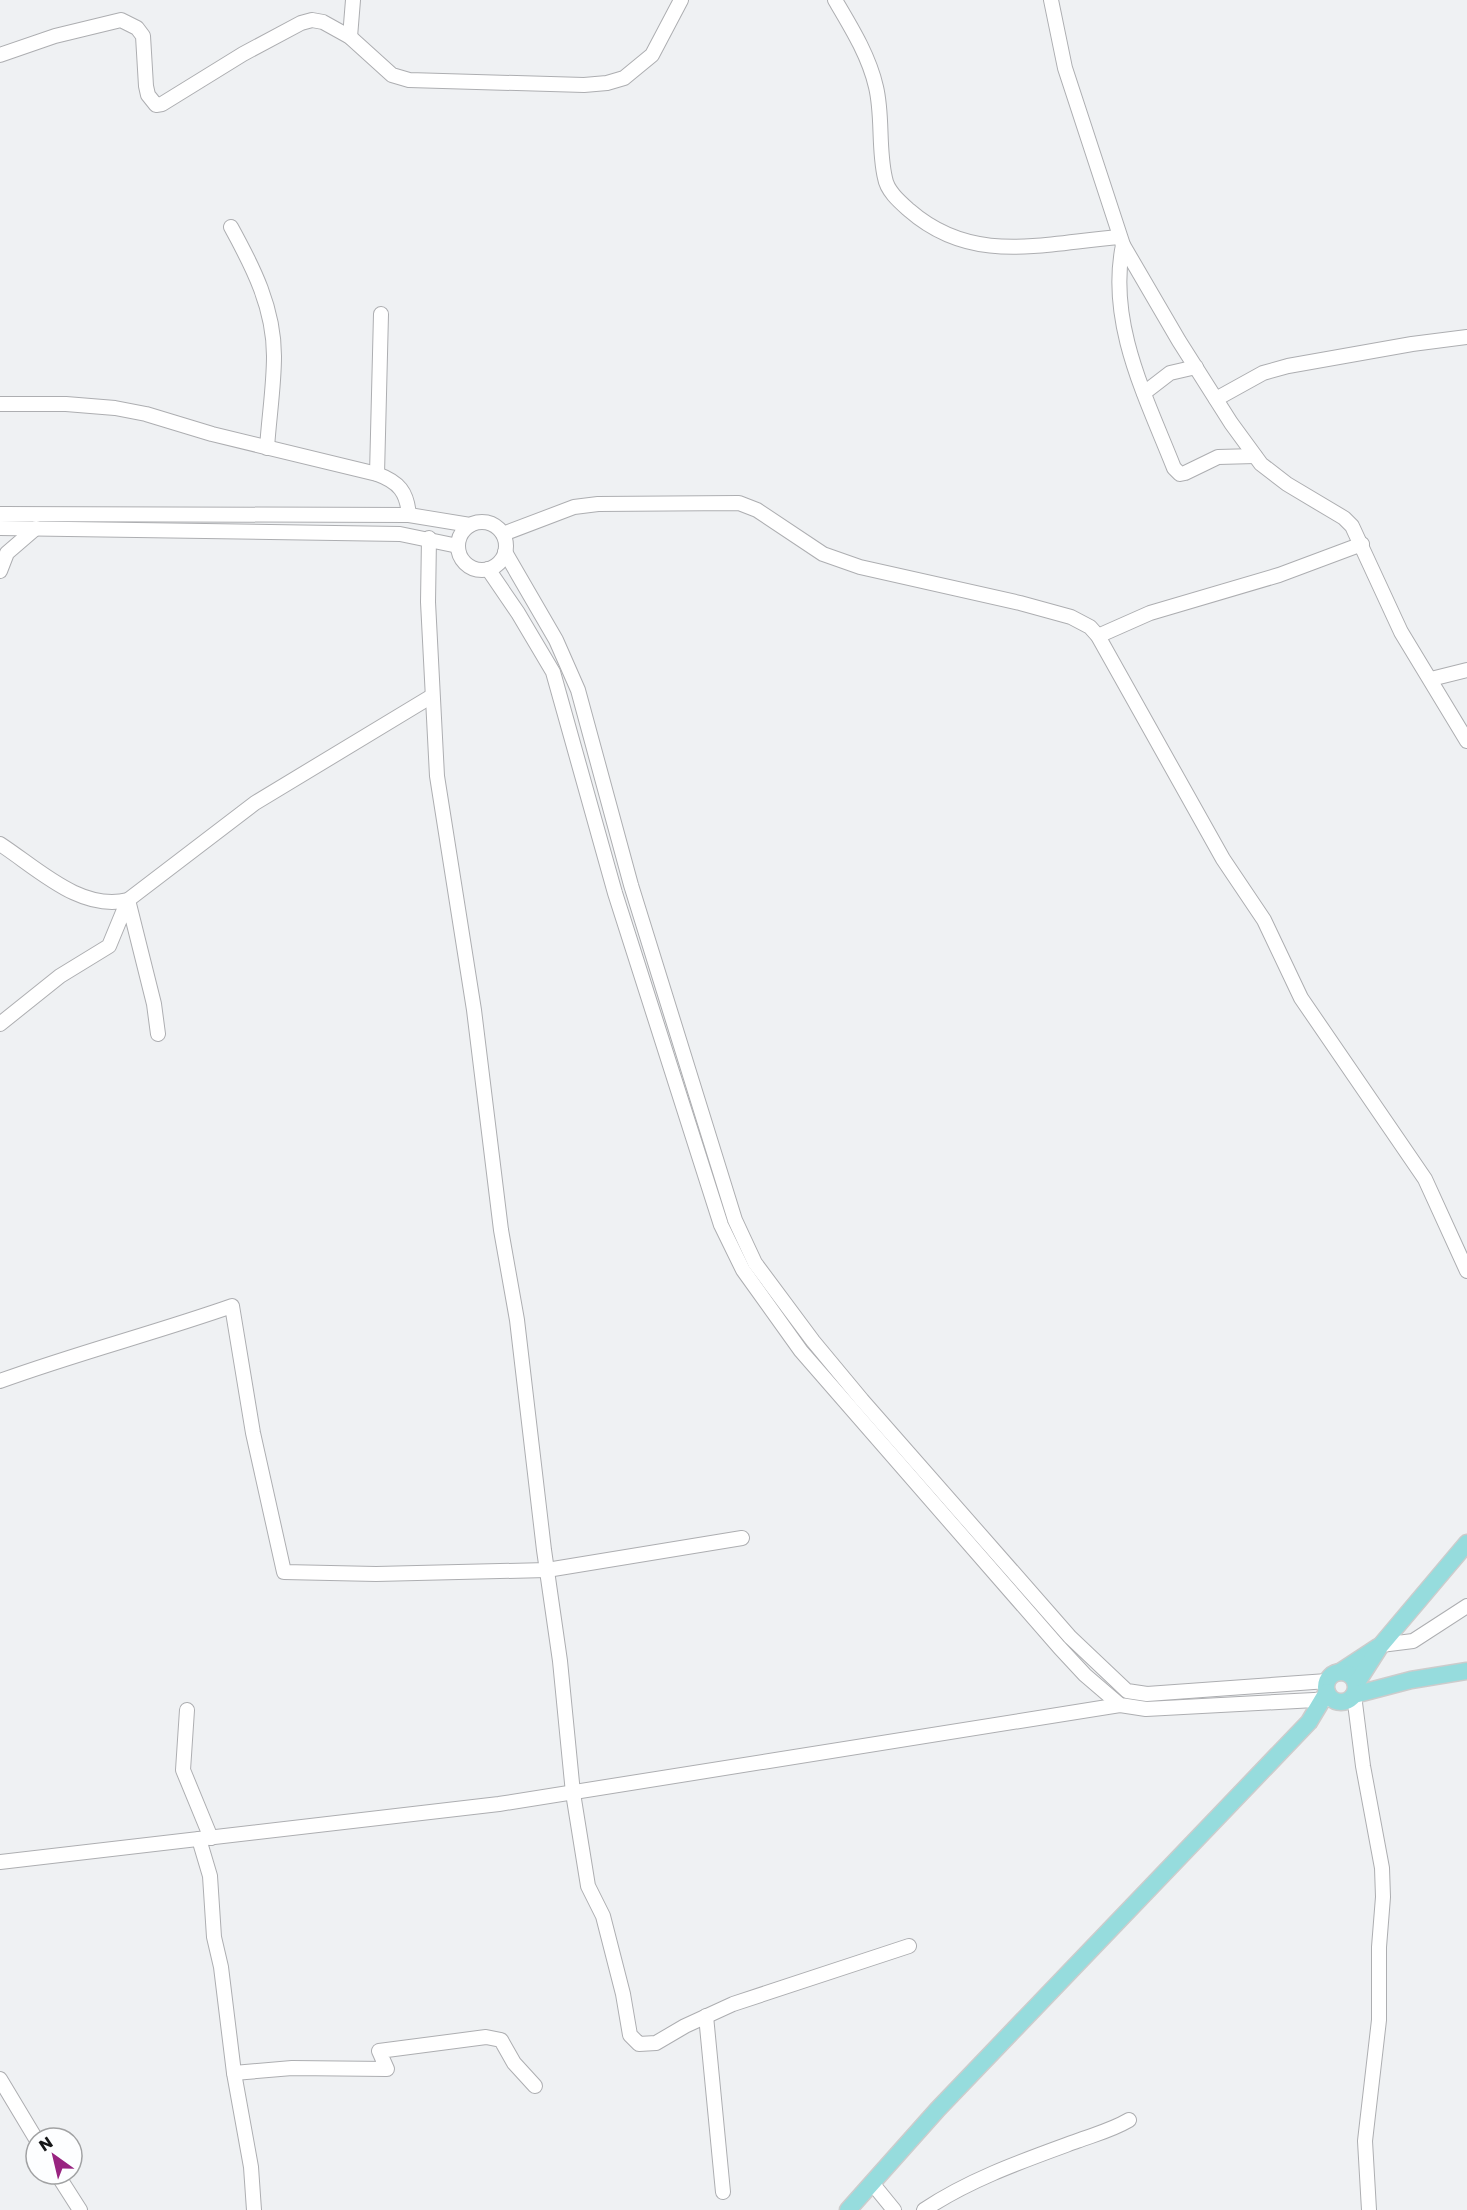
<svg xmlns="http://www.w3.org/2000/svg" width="1467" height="2210" font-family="Poppins,sans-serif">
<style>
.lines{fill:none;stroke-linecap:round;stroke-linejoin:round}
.minor-casing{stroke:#adaeb1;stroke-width:16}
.major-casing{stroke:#ccc;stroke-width:19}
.minor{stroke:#fff;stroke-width:14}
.major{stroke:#96dcdd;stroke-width:16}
</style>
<rect width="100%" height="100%" fill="#eff1f3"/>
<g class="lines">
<!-- minor casing -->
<g class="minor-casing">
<g id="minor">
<path d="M835,0C851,27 869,56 876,87C883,116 878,148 885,178C887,191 900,202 909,210C973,266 1043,243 1119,237"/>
<polyline points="1051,0 1065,68 1123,245 1179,341 1231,423 1261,464 1287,484 1344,518 1352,526 1401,632 1467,741"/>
<polyline points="350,37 353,0"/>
<polyline points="0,55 55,36 121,20 137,28 143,36 146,86 148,95 156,105 162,104 243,54 301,23 312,20 323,22 350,37 392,75 409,80 584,85 607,83 624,78 652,55 681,0"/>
<path d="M231,227C253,267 274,308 274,356C274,386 269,417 267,448"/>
<path d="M1123,245C1107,323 1146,397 1174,468L1180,474L1185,473L1218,457L1255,456"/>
<polyline points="1144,393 1170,373 1196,367"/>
<polyline points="1216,399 1263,373 1288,366 1412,344 1467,337"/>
<path d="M0,404H66L115,408L146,414L212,434L377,474C399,482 407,492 409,515"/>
<polyline points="377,474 381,314"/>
<polyline points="0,514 409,515 470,525"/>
<circle cx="482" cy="546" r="24"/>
<polyline points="0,528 400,534 458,546"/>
<polyline points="503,534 574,507 598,504 739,503 757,510 823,554 860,567 1020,603 1071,617 1090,627 1098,636 1223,859 1264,920 1301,998 1425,1179 1467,1271"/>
<polyline points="429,538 428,602 437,776 474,1010 501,1230 517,1320 544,1550 560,1661 573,1793 588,1886 603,1916 623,1994 630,2035 639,2044 656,2043 685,2026 733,2004 909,1946"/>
<polyline points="505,552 556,640 578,690 631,885 735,1220 755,1263 813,1341 862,1400 1070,1637 1127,1691 1147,1694 1327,1681"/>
<polyline points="488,569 518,613 553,672 615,893 721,1225 743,1270 801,1351 1059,1647 1085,1675 1120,1705 1146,1709 1333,1699"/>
<polyline points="0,571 7,553 36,528"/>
<polyline points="1098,636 1150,613 1279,575 1362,544"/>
<polyline points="1431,679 1467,670"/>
<path d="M0,844C37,868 81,912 128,900L255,803L432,696"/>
<polyline points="0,1024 60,976 109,946 128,900 154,1004 158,1034"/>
<path d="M0,1381C77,1353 155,1333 232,1306L253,1433L284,1572L376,1574L547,1570L742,1538"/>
<polyline points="1381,1645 1413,1641 1467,1606"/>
<polyline points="1354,1695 1363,1766 1382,1868 1383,1897 1379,1947 1379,2020 1365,2141 1369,2210"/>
<polyline points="187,1710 183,1770 211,1838"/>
<polyline points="199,1839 210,1876 214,1937 221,1967 234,2073 251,2167 254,2210"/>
<polyline points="0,1862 499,1804 1120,1705"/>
<polyline points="706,2016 723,2192"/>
<polyline points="234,2073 292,2068 387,2069 379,2051 486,2037 501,2040 514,2063 535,2086"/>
<polyline points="0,2079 36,2139"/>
<polyline points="57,2174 80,2210"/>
<polyline points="872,2183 894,2210"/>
<path d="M924,2210C970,2179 1025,2160 1077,2141C1096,2134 1112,2130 1129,2120"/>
</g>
</g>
<!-- major casing -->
<g class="major-casing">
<g id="major">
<polyline points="1340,1672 1378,1647"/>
<circle cx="1341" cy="1687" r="15"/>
<polyline points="1356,1684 1381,1645 1467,1543"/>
<polyline points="1354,1695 1411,1680 1467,1671"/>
<polyline points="848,2210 938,2109 1309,1722 1327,1692"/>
</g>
</g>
<!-- minor -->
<use href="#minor" class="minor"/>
<!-- major -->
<use href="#major" class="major"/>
</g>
<!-- north arrow -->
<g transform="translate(54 2156) rotate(326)"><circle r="28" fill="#fdfeff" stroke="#a1a2a3" stroke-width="1.5"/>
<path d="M0-4.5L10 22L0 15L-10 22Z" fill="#982380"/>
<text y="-9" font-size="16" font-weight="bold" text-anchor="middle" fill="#161718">N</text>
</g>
</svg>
